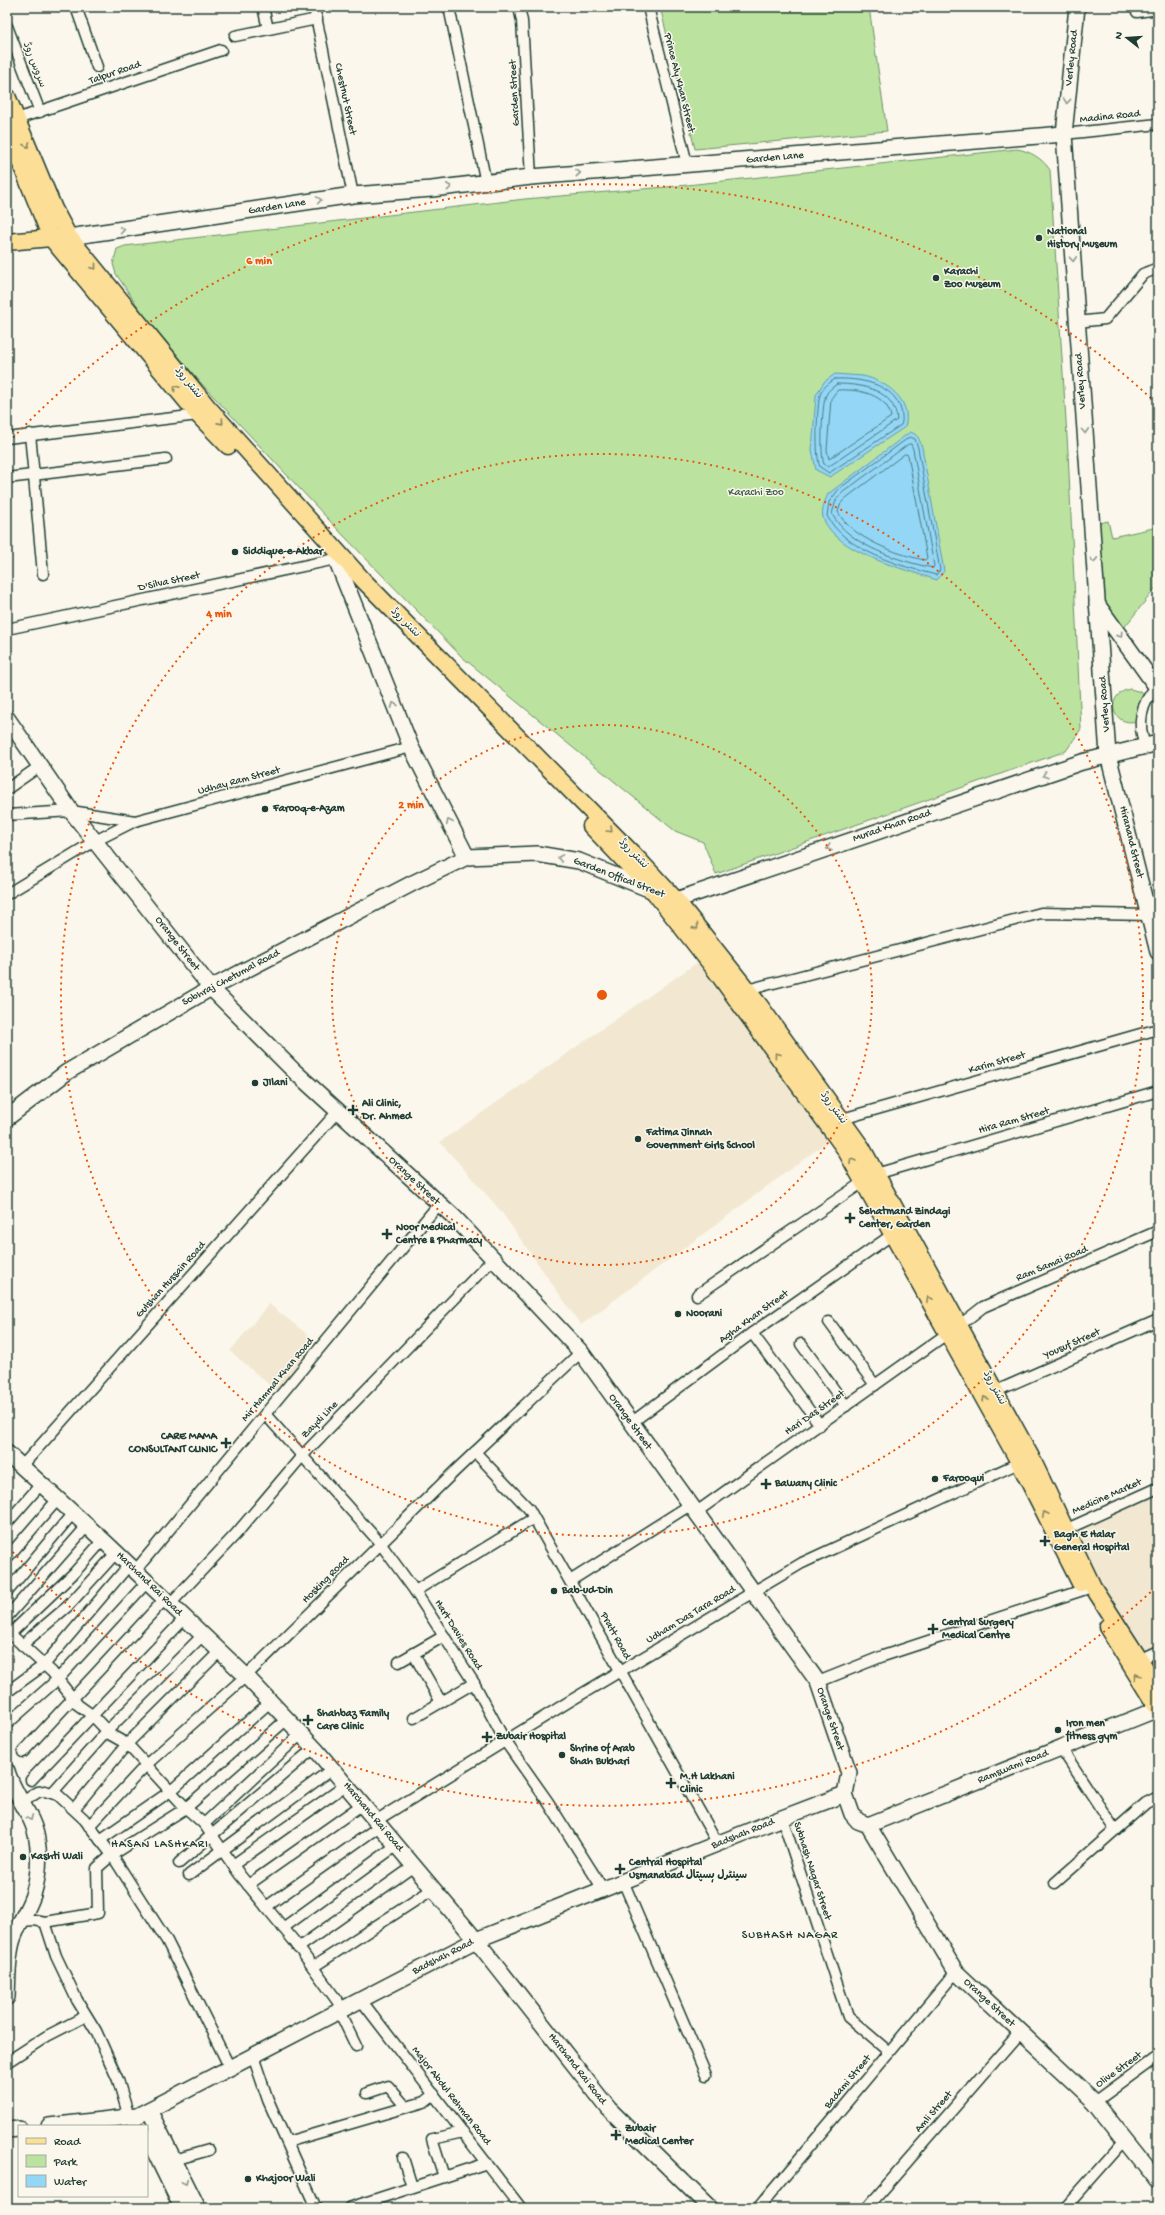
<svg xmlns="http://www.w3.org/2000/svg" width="1165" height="2215" font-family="'Gochi Hand','Playpen Sans Arabic',sans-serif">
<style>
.built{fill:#f2e8d1}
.green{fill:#bbe39f;stroke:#6d906a}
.water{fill:#93d6f5;stroke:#6599a8}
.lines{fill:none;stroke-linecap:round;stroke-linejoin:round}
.shore{stroke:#4d7a81;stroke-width:1}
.street-casing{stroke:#1f3d34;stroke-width:13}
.secondary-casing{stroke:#1f3d34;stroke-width:18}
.primary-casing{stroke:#1f3d34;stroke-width:19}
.street{stroke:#fbf7ec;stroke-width:10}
.secondary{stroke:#fbf7ec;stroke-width:15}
.primary{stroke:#fdde96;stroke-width:16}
.oneway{stroke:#8d9a90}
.oneway2{stroke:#838560}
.ring{fill:none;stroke:#e8590c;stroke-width:2;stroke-dasharray:2 4}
.poi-dot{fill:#1f3d34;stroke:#fbf7ec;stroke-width:1.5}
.labels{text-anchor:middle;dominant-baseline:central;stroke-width:3;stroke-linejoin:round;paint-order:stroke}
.street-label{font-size:11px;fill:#1f3d34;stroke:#fbf7ec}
.poi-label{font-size:11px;font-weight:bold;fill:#1f3d34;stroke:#fbf7ec;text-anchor:start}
.park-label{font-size:11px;fill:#3e5e49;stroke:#fbf7ec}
.neighbourhood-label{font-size:12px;letter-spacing:1px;fill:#1f3d34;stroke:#fbf7ec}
.centre{fill:#e8590c;stroke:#fbf7ec;stroke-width:2}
.ring-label{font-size:12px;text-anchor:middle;font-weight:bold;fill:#e8590c;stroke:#fbf7ec;stroke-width:3;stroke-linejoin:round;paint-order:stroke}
</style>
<rect width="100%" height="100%" fill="#fbf7ec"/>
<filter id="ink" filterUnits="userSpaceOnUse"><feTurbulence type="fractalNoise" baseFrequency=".025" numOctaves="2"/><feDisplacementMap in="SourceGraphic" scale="8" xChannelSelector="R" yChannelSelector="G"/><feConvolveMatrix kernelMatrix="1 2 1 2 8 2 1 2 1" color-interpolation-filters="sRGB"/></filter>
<g filter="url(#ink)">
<!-- built -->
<g class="built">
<polygon points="705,957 835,1136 581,1325 500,1210 440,1142"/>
<polygon points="269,1304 322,1346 281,1395 230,1351"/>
<polygon points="1158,1488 1158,1651 1140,1659 1067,1529"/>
</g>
<!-- green -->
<g class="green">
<polygon points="660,7 869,7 887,131 695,149"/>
<path d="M1017,149C1030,151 1043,159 1050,170L1068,452L1081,729L1066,751L716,874L703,842L675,831L462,657L343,535L200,382L143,314L116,274L113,264L117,249L125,246L525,199L678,186Z"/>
<polygon points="1108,521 1112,537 1158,527 1158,585 1119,634 1097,604 1092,525"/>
<path d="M1130,689L1141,692L1145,697L1137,721C1111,728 1104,694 1130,689Z"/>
</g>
<!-- water -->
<g class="water">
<path d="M835,374C844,375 854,375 863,376C886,381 913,400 905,427L830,477L816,470L812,450L816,395L824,382Z"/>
<path d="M910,432C918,434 919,439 922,447L944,571L937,580C905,569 837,554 823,518C821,510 825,501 828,494Z"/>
</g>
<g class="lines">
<!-- shore -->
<g class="shore">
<path d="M835,379C858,378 894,383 901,410C902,415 903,420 901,425L829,473L820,467C815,457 817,406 820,395C823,387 829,383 835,379Z"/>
<path d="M837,384C863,384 895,390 897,420L828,467L824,464C820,455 822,403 826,395C828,390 833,387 837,384Z"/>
<path d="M838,390C859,389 887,394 891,417L829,459L827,450L831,399Z"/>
<path d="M910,437L915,439L918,448L940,570L936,575C900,566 846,551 827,516L829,502L839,489Z"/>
<path d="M909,444H911L913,449L934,566L933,568C900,561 849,546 832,514L836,500L842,493Z"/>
<path d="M905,454L908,455L927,558L925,560C898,555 851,538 838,512L841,503L846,498Z"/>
</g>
<!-- street casing -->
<g class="street-casing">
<g id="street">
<polyline points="76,7 97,67"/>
<polyline points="263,7 268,29"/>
<polyline points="314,7 353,195"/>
<polyline points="449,7 486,183"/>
<polyline points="519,7 522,21 531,177"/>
<polyline points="648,7 687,164"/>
<polyline points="1137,12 1158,9"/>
<polyline points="7,26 40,112"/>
<polyline points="235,36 317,19"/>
<polyline points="17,119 221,50"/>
<polyline points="1064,134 1158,124"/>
<polyline points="1077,322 1105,319 1143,274 1158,268"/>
<polyline points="30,434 43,574"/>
<polyline points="7,438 198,415 201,412"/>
<polyline points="7,478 166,459"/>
<polyline points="7,629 336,559"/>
<path d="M1145,745C1137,724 1141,704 1156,687"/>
<polyline points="7,789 40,766"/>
<polyline points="7,815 71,811 135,821 411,747"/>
<polyline points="7,894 95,841 135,821"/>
<polyline points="747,990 1041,913 1150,915"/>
<polyline points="842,1119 1158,1029"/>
<polyline points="876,1174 1158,1091"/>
<polyline points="697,1295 863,1182"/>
<polyline points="829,1322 875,1385"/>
<polyline points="960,1325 983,1307 1158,1231"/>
<polyline points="752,1333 820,1425"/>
<polyline points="801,1344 846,1406"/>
<polyline points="996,1391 1158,1320"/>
<polyline points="265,1414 380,1543 415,1591 474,1683 505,1741 548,1802 603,1889"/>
<polyline points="631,1423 752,1333 893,1234"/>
<polyline points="475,1452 529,1509 718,1844"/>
<polyline points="22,1466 338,1111"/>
<polyline points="695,1513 948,1333"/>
<polyline points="7,1523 41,1484"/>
<polyline points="1067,1529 1158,1488"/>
<polyline points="7,1558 58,1499"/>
<polyline points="135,1571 439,1204"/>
<polyline points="570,1581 690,1505"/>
<polyline points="415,1591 534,1518"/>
<polyline points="7,1592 73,1513"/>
<polyline points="170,1604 236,1534 302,1456 493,1259"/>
<polyline points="7,1617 87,1526"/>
<polyline points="7,1631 52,1672 78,1705 92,1715 111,1735 127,1744 186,1808 204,1824 240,1875 294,1941 343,2009"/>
<polyline points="10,1634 74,1573 103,1540"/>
<polyline points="22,1645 68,1606 116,1553"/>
<polyline points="413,1653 441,1702"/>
<polyline points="1141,1659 1158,1651"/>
<polyline points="399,1662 444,1636"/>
<polyline points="818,1682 883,1656 1092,1587"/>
<polyline points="7,1692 44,1665 129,1565"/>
<polyline points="414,1718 474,1683"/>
<polyline points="7,1724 58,1679 147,1582"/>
<polyline points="1061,1748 1115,1830"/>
<polyline points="23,1752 165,1599"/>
<polyline points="31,1780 185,1618"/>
<polyline points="52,1793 108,1730 203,1635"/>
<polyline points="21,1803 38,1792 45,1791 58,1795 84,1819 112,1855 167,1941 230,2068"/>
<polyline points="74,1809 127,1744 220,1651"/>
<polyline points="782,1818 848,2017 889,2052"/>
<polyline points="377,1820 570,1701 802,1563 1025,1460"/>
<polyline points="204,1824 301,1734"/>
<polyline points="89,1826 147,1764 246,1676 456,1470 581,1352"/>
<polyline points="100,1840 172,1790 270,1702"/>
<polyline points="179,1863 314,1748"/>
<polyline points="233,1865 346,1785"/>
<polyline points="189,1875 332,1769"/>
<polyline points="623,1881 706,2075"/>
<polyline points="1055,1883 1146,1803 1158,1797"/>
<polyline points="248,1885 363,1804"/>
<polyline points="266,1907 381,1825"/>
<polyline points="22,1921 34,1920 45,1922 98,1913 97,1868 112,1855 186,1808 287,1719"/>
<polyline points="45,1922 56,1956 77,2000 96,2031 118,2080 129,2117"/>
<polyline points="283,1928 397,1845"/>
<polyline points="298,1948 414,1866"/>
<polyline points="313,1967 433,1889"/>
<polyline points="361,2000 521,2208"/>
<polyline points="339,2011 356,2046"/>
<polyline points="253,2056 268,2100 316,2208"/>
<polyline points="7,2062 47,2036 86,2016"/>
<polyline points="367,2093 388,2086 406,2107"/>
<polyline points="1095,2102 1158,2056"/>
<polyline points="287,2142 424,2102 434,2094"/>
<polyline points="403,2158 412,2187"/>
<polyline points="174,2160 209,2150"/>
<polyline points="444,2177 432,2139 463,2132"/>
<polyline points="349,2208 487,2163"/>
<polyline points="758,2208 956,1972"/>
<polyline points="867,2208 1020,2032"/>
<polyline points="1065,2208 1125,2140"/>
</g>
</g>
<!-- secondary casing -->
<g class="secondary-casing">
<g id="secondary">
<polyline points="1077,7 1064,134 1108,755 1158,952"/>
<polyline points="69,237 353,195 432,189 531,177 1064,134"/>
<polyline points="336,559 411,747 467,857"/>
<polyline points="1097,604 1158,689"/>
<polyline points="7,718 71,811 211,988 294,1071 454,1217 581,1352 818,1682 849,1773 845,1794 852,1814 858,1821 868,1825 956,1972 1095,2102 1158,2181"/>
<polyline points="7,1118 67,1072 211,988 413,883 467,857 537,854 579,861 676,900 1082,762 1158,743"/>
<polyline points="7,1453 106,1543 246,1676 317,1751 476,1940 609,2109 710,2208"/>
<path d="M7,1771C14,1796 34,1815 37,1840C40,1857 38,1878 33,1895C28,1910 18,1924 13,1939C7,1957 8,1978 7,1997"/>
<polyline points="868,1825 1158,1709"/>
<polyline points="149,2110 198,2208"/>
<polyline points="49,2126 137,2116 476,1940 782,1818 845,1794"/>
<polyline points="7,2130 19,2129"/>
<polyline points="147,2136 182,2208"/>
</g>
</g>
<!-- primary casing -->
<g class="primary-casing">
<g id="primary">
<polyline points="7,96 54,209 69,237 207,406 364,581 638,859 676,900 760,1006 862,1148 1031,1457 1093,1587 1158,1688"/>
<polyline points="7,130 51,238 198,415 228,446"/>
<polyline points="7,242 62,237"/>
<polyline points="591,826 655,893 713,967 845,1149 1019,1462 1080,1583"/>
<polyline points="1107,1627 1158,1709"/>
</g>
</g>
<!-- street -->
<use href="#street" class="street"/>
<!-- secondary -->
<use href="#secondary" class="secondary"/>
<!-- primary -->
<use href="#primary" class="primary"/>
</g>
<!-- one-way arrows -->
<defs><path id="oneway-chevron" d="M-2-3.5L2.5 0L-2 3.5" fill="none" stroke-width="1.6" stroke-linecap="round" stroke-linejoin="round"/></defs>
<g class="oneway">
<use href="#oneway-chevron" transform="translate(1067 101) rotate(96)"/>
<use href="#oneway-chevron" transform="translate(578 173) rotate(-4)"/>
<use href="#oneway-chevron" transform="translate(449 187) rotate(-6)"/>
<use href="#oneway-chevron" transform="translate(319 200) rotate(-9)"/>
<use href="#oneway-chevron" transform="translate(122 230) rotate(-8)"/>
<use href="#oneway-chevron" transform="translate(1073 259) rotate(86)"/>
<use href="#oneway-chevron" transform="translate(1085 431) rotate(86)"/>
<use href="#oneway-chevron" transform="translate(1094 560) rotate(86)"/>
<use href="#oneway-chevron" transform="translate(1120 635) rotate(55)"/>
<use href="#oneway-chevron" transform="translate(394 705) rotate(-112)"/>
<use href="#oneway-chevron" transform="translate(1045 775) rotate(161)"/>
<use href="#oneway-chevron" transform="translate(449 822) rotate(-117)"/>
<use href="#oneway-chevron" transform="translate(829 848) rotate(161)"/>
<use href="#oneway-chevron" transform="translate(560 858) rotate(-170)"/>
<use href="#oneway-chevron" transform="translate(30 1818) rotate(66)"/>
<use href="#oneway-chevron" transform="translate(185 2182) rotate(63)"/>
</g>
<g class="oneway2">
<use href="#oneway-chevron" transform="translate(27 145) rotate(68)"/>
<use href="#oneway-chevron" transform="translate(94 267) rotate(51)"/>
<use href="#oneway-chevron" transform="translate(176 388) rotate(-130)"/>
<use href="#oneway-chevron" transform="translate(221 422) rotate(48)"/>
<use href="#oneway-chevron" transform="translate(610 830) rotate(45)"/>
<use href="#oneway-chevron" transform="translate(696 927) rotate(52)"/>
<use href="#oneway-chevron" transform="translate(777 1055) rotate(-126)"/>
<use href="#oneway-chevron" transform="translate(852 1161) rotate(-119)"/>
<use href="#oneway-chevron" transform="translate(929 1299) rotate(-119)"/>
<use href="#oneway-chevron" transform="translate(985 1399) rotate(-119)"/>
<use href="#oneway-chevron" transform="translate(1045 1514) rotate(-117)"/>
<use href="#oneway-chevron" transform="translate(1137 1676) rotate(-122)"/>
</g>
</g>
<!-- distance rings -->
<g class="ring">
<circle cx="602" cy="995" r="270"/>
<circle cx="602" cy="995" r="541"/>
<path d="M1155 1588A811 811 0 0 1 9 1548M9 442A811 811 0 0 1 1155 402"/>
</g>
<!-- markers -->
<g class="poi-dot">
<circle cx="1039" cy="238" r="4"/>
<circle cx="936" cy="278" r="4"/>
<circle cx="235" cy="552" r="4"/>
<circle cx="265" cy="809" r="4"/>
<circle cx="255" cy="1083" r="4"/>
<path d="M351 1104h4v4h4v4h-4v4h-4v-4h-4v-4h4z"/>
<circle cx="638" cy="1139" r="4"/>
<path d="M848 1212h4v4h4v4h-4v4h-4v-4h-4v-4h4z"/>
<path d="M385 1228h4v4h4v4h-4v4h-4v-4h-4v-4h4z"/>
<circle cx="678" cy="1314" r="4"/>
<path d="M224 1437h4v4h4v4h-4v4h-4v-4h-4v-4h4z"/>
<circle cx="935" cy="1479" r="4"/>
<path d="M764 1478h4v4h4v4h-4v4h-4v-4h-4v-4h4z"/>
<path d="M1043 1535h4v4h4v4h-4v4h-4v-4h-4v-4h4z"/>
<circle cx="554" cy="1591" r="4"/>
<path d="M931 1623h4v4h4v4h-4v4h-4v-4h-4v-4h4z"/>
<path d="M306 1714h4v4h4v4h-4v4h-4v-4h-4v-4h4z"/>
<circle cx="1058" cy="1730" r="4"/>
<path d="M485 1731h4v4h4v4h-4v4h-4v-4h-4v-4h4z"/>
<circle cx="562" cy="1755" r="4"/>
<path d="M669 1777h4v4h4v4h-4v4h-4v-4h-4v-4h4z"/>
<circle cx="23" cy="1857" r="4"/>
<path d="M618 1863h4v4h4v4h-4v4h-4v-4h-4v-4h4z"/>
<path d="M614 2129h4v4h4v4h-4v4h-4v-4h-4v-4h4z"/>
<circle cx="248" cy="2179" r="4"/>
</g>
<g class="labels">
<!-- street labels -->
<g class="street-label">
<text transform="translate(1072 58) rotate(-84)">Verley Road</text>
<text transform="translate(34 65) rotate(69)">سروس روڈ</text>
<text transform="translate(115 73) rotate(-19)">Talpur Road</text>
<text transform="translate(679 83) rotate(76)">Prince Aly Khan Street</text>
<text transform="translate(515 93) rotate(-93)">Garden Street</text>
<text transform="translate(345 99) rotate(78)">Chestnut Street</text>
<text transform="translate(1110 117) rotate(-6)">Madina Road</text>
<text transform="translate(775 158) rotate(-5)">Garden Lane</text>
<text transform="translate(277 207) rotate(-9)">Garden Lane</text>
<text transform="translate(1081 381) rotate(-94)">Verley Road</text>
<text transform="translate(188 383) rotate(51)">نشتر روڈ</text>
<text transform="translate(169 582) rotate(-12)">D'Silva Street</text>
<text transform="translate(405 623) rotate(45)">نشتر روڈ</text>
<text transform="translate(1105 704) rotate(-94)">Verley Road</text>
<text transform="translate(239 781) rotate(-15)">Udhay Ram Street</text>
<text transform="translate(892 826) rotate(-19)">Murad Khan Road</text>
<text transform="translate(1131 842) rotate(76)">Hiranand Street</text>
<text transform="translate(633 854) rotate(46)">نشتر روڈ</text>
<text transform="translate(619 878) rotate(21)">Garden Offical Street</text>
<text transform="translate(177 944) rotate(52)">Orange Street</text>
<text transform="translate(231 978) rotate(-28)">Sobhraj Chetumal Road</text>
<text transform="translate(997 1063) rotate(-16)">Karim Street</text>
<text transform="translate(833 1108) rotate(54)">نشتر روڈ</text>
<text transform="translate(1014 1121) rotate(-16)">Hira Ram Street</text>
<text transform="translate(414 1181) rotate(43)">Orange Street</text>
<text transform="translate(1052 1264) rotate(-23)">Ram Samai Road</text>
<text transform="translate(171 1280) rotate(-48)">Gulshan Hussain Road</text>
<text transform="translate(754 1317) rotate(-36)">Agha Khan Street</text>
<text transform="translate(1072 1344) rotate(-24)">Yousuf Street</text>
<text transform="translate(278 1380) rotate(-50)">Mir Hammal Khan Road</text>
<text transform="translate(994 1388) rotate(62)">نشتر روڈ</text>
<text transform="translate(815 1413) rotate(-35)">Hari Das Street</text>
<text transform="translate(320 1420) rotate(-46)">Zaydi Line</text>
<text transform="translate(630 1422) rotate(54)">Orange Street</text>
<text transform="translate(1107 1497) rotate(-24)">Medicine Market</text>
<text transform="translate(326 1580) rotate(-45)">Hosking Road</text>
<text transform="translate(149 1584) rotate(44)">Harchand Rai Road</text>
<text transform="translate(691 1615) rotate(-31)">Udham Das Tara Road</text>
<text transform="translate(458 1635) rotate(58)">Hart Davies Road</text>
<text transform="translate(615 1636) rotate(61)">Pratt Road</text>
<text transform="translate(830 1719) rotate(71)">Orange Street</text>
<text transform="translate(1013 1767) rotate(-22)">Ramswami Road</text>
<text transform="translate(373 1817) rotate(50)">Harchand Rai Road</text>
<text transform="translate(743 1834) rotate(-22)">Badshah Road</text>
<text transform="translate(812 1871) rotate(72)">Subhash Nagar Street</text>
<text transform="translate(443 1957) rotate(-27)">Badshah Road</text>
<text transform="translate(989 2003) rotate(43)">Orange Street</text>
<text transform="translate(577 2069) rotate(52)">Harchand Rai Road</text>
<text transform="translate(1119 2070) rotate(-36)">Olive Street</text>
<text transform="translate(848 2082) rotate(-50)">Badami Street</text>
<text transform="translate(451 2096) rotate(52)">Major Abdul Rehman Road</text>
<text transform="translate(934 2112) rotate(-49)">Amli Street</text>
</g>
<!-- poi labels -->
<g class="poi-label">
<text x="1047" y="232">National<tspan x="1047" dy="13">History Museum</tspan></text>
<text x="944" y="272">Karachi<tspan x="944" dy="13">Zoo Museum</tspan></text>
<text x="243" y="552">Siddique-e-Akbar</text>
<text x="273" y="809">Farooq-e-Azam</text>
<text x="263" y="1083">JIlani</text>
<text x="362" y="1104">Ali Clinic,<tspan x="362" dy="13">Dr. Ahmed</tspan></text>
<text x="646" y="1133">Fatima Jinnah<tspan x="646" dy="13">Government Girls School</tspan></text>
<text x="859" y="1212">Sehatmand Zindagi<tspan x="859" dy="13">Center, Garden</tspan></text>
<text x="396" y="1228">Noor Medical<tspan x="396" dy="13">Centre &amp; Pharmacy</tspan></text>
<text x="686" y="1314">Noorani</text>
<text x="217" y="1437" text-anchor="end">CARE MAMA<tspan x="217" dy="13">CONSULTANT CLINIC</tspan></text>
<text x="943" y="1479">Farooqui</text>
<text x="775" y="1484">Bawany Clinic</text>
<text x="1054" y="1535">Bagh E Halar<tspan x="1054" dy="13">General Hospital</tspan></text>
<text x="562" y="1591">Bab-ud-Din</text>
<text x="942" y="1623">Central Surgery<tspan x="942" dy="13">Medical Centre</tspan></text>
<text x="317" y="1714">Shahbaz Family<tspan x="317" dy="13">Care Clinic</tspan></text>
<text x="1066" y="1724">Iron men<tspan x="1066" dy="13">fitness gym</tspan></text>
<text x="496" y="1737">Zubair Hospital</text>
<text x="570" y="1749">Shrine of Arab<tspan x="570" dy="13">Shah Bukhari</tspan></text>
<text x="680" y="1777">M.H Lakhani<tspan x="680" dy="13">Clinic</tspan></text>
<text x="31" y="1857">Kashti Wali</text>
<text x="629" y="1863">Central Hospital<tspan x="629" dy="13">Usmanabad سینٹرل ہسپتال</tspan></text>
<text x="625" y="2129">Zubair<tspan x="625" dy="13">Medical Center</tspan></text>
<text x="256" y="2179">Khajoor Wali</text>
</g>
<!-- park labels -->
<g class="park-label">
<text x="756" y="493">Karachi Zoo</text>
</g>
<!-- neighbourhood labels -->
<g class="neighbourhood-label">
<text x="160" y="1845">HASAN LASHKARI</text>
<text x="790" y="1936">SUBHASH NAGAR</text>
</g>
</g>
<circle cx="602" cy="995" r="6" class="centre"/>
<g class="ring-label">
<text x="259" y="264">6 min</text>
<text x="219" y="617">4 min</text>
<text x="411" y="808">2 min</text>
</g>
<!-- margin -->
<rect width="1165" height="2215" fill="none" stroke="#fbf7ec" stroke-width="24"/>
<rect x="12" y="12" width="1141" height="2191" fill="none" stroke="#1f3d34" stroke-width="1.5" filter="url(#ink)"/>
<!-- legend -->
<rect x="18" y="2125" width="130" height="72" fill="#fbf7ec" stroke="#a3ada2"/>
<rect x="26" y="2138" width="20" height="6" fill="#fdde96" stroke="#a3ada2"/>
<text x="54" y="2145" font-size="12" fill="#1f3d34">Road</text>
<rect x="26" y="2155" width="20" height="12" fill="#bbe39f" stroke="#a3ada2"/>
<text x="54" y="2165" font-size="12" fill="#1f3d34">Park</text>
<rect x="26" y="2175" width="20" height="12" fill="#93d6f5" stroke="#a3ada2"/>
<text x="54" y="2185" font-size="12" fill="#1f3d34">Water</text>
<!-- north arrow -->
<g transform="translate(1127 38) rotate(287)" stroke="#fbf7ec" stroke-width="3" paint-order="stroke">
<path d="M0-3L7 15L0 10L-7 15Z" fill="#1f3d34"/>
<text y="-6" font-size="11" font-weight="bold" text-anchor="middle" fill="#1f3d34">N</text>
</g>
</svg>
